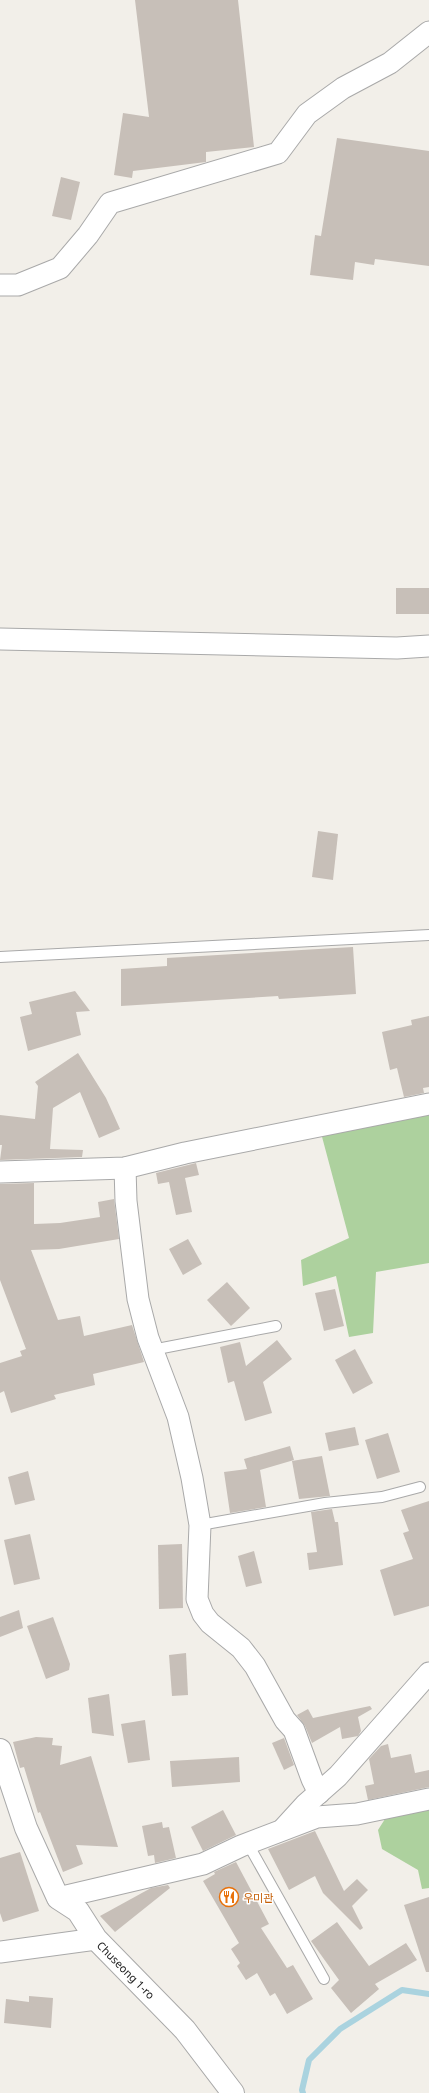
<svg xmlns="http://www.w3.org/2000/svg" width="429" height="2093" font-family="'Noto Sans','Noto Sans KR',sans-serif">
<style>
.forest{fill:#add19e}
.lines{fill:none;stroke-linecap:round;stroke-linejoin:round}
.stream{stroke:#aad3df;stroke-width:6}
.building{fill:#c7bfb8}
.service-casing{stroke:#a9a9a9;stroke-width:12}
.minor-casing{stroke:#a9a9a9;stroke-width:23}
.tertiary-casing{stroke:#a9a9a9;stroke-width:24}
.service{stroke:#fff;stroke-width:10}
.minor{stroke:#fff;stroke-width:21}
.tertiary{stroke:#fff;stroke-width:22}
.labels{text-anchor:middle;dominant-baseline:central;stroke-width:3;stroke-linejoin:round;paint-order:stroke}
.food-label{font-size:11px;fill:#c56008;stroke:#fff;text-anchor:start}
.street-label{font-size:11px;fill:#222;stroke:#fff}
</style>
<rect width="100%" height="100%" fill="#f2efe9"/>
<!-- forest -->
<g class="forest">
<polygon points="429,1110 429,1263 376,1272 373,1333 349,1337 336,1276 303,1286 301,1260 349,1238 321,1133"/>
<polygon points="429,1809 429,1888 422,1889 418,1870 382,1849 378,1830 385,1819"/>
</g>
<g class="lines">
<!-- stream -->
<polyline class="stream" points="303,2093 302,2090 309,2060 340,2029 402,1990 429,1994"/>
</g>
<!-- building -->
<g class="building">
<polygon points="135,0 238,0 254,147 206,152 206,162 133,171 132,178 114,175 123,113 149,117"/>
<polygon points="337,138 429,151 429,266 375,259 374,265 355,262 353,280 310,275 315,235 321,236"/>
<polygon points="61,177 80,182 71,220 52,216"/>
<rect x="396" y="588" width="33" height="26"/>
<polygon points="318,831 338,834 333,880 312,877"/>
<polygon points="353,947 356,994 279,999 278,996 121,1006 121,969 167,966 167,958"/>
<polygon points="75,991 90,1011 76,1012 81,1035 28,1051 20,1017 32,1014 29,1002"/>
<polygon points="429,1016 429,1087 423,1088 424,1093 404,1097 397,1068 390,1070 382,1032 412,1025 411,1020"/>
<polygon points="78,1053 106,1098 120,1129 99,1138 80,1092 53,1108 50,1149 83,1150 82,1157 0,1160 2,1145 0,1145 0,1115 35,1119 38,1086 35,1082"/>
<polygon points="196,1163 199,1175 185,1178 192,1212 176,1215 169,1182 158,1184 156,1173"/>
<polygon points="34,1183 34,1224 60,1223 100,1217 98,1202 114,1199 119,1239 59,1249 31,1250 58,1320 80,1316 84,1336 132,1325 144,1362 93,1374 95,1385 54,1395 56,1399 11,1413 4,1391 0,1393 0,1363 22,1356 20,1351 26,1349 0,1280 0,1184"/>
<polygon points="188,1239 202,1264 183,1275 169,1249"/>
<polygon points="227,1282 250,1308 231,1326 207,1300"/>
<polygon points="335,1289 344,1326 324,1331 315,1293"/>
<polygon points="277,1340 292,1359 263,1382 272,1413 245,1421 234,1381 228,1383 220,1347 240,1342 246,1366"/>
<polygon points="355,1349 373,1383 353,1394 335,1360"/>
<polygon points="355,1427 359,1445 329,1451 325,1433"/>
<polygon points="388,1433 400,1472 377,1479 365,1440"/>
<polygon points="290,1446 294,1460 260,1470 266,1507 230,1513 224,1472 247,1469 244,1459"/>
<polygon points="322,1456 330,1496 299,1499 292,1461"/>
<polygon points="28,1471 35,1500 15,1505 8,1477"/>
<polygon points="429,1501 429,1606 394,1616 380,1570 413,1559 403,1533 409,1531 401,1510"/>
<polygon points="332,1509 335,1522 338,1522 343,1565 309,1570 307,1553 317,1552 311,1512"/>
<polygon points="30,1534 40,1579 14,1585 4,1540"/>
<polygon points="182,1544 183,1608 159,1609 158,1545"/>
<polygon points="254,1551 262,1583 246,1587 238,1556"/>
<polygon points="19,1610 23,1628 0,1637 0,1617"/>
<polygon points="53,1617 70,1664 69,1670 46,1679 27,1626"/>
<polygon points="186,1653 188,1695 172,1696 169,1655"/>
<polygon points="109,1694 114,1736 92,1733 88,1698"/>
<polygon points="370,1706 372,1709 358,1717 361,1731 358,1736 342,1739 340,1727 312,1743 305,1726 297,1715 308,1709 313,1718"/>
<polygon points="145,1720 150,1760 128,1763 121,1724"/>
<polygon points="36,1737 53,1738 52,1745 62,1746 60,1765 91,1756 118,1847 76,1845 83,1864 63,1872 40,1812 38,1813 24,1767 20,1768 13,1742"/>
<polygon points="284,1738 294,1765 284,1770 272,1743"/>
<polygon points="388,1744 391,1758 411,1754 415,1773 429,1770 429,1787 368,1800 365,1786 374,1784 369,1759 381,1746"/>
<polygon points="239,1757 240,1782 172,1787 170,1761"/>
<polygon points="223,1810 236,1835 203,1851 191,1827"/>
<polygon points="162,1822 163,1828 169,1827 176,1858 155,1863 154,1855 148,1856 142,1826"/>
<polygon points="315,1831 344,1891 357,1879 368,1890 352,1906 363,1928 360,1930 323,1893 315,1876 289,1890 268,1849"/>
<polygon points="20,1852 39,1911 3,1922 0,1913 0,1858"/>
<polygon points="236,1862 269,1924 261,1928 287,1968 293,1965 313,1999 287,2014 275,1993 270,1996 257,1973 246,1980 237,1966 240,1963 231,1949 239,1943 203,1881 215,1874 214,1872"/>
<polygon points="168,1885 170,1888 115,1932 100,1916 151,1888"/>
<polygon points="429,1897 429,1972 426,1972 404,1905"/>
<polygon points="337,1922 369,1966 406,1943 417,1960 375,1984 379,1989 351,2013 331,1988 339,1980 311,1941"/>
<polygon points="29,1996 53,1998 51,2028 4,2023 6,1999 29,2002"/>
</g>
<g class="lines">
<!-- service casing -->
<g class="service-casing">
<g id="service">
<polyline points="0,957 429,935"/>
<polyline points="152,1350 276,1326"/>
<polyline points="200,1525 325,1503 382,1497 420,1487"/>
<polyline points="248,1844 324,1979"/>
</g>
</g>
<!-- minor casing -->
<g class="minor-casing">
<g id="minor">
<polyline points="0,285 18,285 60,268 88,235 110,203 278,153 307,114 343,88 390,63 429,32"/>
<polyline points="0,639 397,648 429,646"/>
<polyline points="125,1168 126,1201 138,1299 148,1338 178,1417 192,1478 200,1525 197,1599 203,1614 210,1623 241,1648 255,1666 285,1720 294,1730 312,1779 319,1793"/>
<polyline points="0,1172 125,1168 185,1153 429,1104"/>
<polyline points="284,1828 305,1805 338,1776 429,1673"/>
<polyline points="58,1898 203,1864 241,1846 317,1817 357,1814 429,1799"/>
<polyline points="0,1952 96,1939"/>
</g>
</g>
<!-- tertiary casing -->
<g class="tertiary-casing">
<polyline id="tertiary" points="0,1750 26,1828 58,1898 78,1911 96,1939 185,2030 233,2093"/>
</g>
<!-- service -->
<use href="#service" class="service"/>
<!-- minor -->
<use href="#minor" class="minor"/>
<!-- tertiary -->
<use href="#tertiary" class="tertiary"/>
</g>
<!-- icons -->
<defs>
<g id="restaurant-ring" transform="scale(1)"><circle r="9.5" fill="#fff" stroke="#e8710a" stroke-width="1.5"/><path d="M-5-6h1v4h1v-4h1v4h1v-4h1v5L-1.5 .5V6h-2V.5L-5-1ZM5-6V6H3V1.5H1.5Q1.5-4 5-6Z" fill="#e8710a"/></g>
</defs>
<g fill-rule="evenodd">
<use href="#restaurant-ring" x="229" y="1897"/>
</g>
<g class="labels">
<!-- food labels -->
<g class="food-label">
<text x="243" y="1897">우미관</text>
</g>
<!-- street labels -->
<g class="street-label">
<text transform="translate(126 1970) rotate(45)">Chuseong 1-ro</text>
</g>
</g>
</svg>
